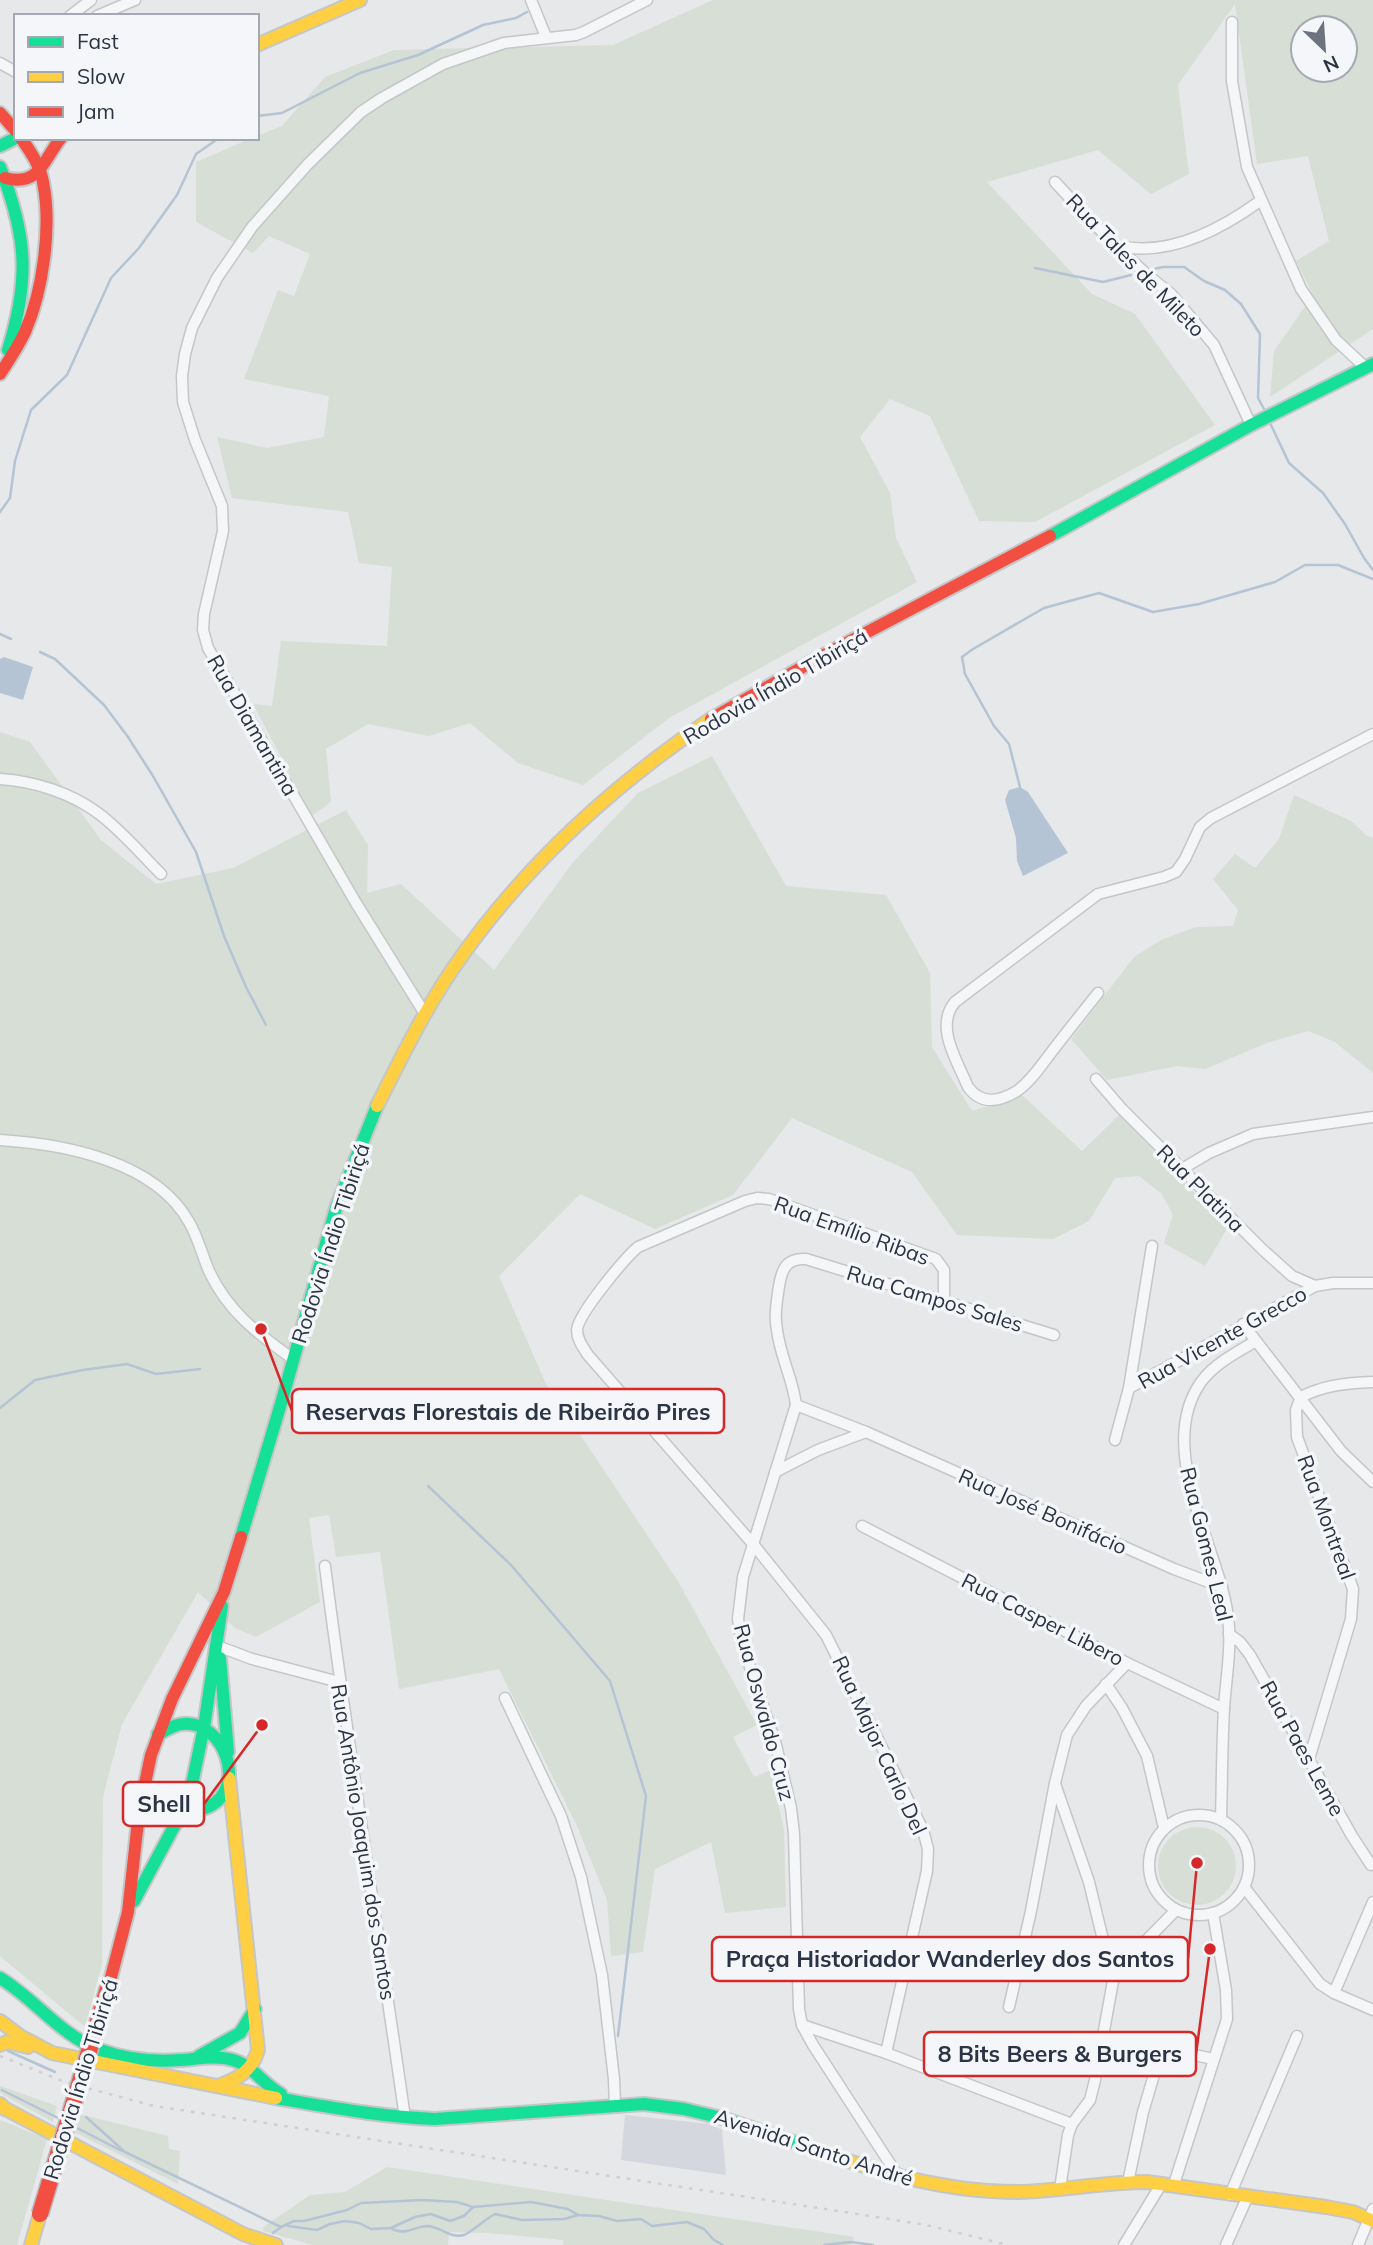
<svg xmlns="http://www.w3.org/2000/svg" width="1373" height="2245" font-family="Mulish,sans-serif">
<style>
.built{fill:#d4d7dd}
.green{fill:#d6ded6;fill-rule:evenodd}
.water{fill:#b4c4d5}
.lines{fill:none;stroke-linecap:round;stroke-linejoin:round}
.stream{stroke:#b4c4d5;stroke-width:2.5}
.street-casing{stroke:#c4c6c8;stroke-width:13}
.fast-casing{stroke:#c4c6c8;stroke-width:16}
.slow-casing{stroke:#c4c6c8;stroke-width:16}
.jam-casing{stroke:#c4c6c8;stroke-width:16}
.street{stroke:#f5f6f7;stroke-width:10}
.fast{stroke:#16e098;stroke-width:12}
.slow{stroke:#ffcf43;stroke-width:12}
.jam{stroke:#f24e42;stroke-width:12}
.rail{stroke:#cecfd2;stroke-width:2.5;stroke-dasharray:3.5 7;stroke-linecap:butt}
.jam-bridge-casing{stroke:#b8bbbf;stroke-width:19;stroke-linecap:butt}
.jam-bridge{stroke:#f24e42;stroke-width:16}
.labels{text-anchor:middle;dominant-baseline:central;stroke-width:7;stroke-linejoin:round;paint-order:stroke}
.street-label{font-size:21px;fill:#2b3445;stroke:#f4f6f9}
.leader{fill:none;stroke:#d62828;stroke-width:2.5}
.callout-dot{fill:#d62828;stroke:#f4f6f9;stroke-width:2.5}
.callout{fill:#f4f6f9;stroke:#d62828;stroke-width:2.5}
.callout-label{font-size:23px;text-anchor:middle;font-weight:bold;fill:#2b3445}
</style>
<rect width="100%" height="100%" fill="#e6e8ea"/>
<!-- built -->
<polygon class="built" points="625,2115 710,2124 722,2130 726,2175 621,2160"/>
<!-- green -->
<g class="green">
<path d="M713,0H1373V329L1270,397L1274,351L1313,295L1296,261L1329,241L1308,156L1257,164L1235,4L1178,85L1189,174L1151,194L1098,150L987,182L1092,294L1135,314L1215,425L1035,522L979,521L930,416L890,399L860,437L890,493L896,538L917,582L669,718L583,785L518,763L470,723L429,736L368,724L326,749L331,802L312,816L253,704L272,706L281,641L387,646L392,567L359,563L348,512L232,498L217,437L267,448L324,437L329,396L244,379L278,290L294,296L310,254L269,236L253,253L196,222V162L252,138H257V136L282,126L325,77L394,50L613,45ZM1303,28H1345V70H1303Z"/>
<polygon points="0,732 30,742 101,840 156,884 233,868 346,810 368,845 367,893 401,884 494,970 574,861 638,793 712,756 786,886 886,895 930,973 932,1047 972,1111 1022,1095 1082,1151 1119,1115 1228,1227 1205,1266 1164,1243 1173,1215 1162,1194 1139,1176 1115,1178 1089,1221 1053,1239 957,1235 912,1172 792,1118 733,1195 655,1229 580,1194 499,1276 545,1382 679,1583 757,1725 733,1737 754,1777 771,1770 784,1831 786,1907 725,1913 711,1842 655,1869 643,1952 611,1956 607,1900 577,1826 499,1669 399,1689 380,1552 336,1557 329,1515 309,1518 320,1602 256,1637 235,1628 198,1592 122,1724 103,1797 102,1964 85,2027 0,1956"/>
<polygon points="1294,795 1351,821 1367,836 1373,838 1373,1073 1335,1042 1308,1031 1267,1043 1205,1069 1177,1066 1107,1080 1071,1039 1134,957 1161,940 1196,927 1233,926 1238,910 1213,879 1235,854 1255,868 1279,839"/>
<circle cx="1197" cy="1866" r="39"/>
<polygon points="0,2086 57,2106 53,2122 5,2096 0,2092"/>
<polygon points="79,2114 168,2136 169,2149 180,2151 178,2184 74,2132"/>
<polygon points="0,2120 47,2139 17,2245 0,2245"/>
<polygon points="387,2167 854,2237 852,2245 563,2245 563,2240 488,2233 449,2232 448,2245 313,2245 263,2231 263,2227 310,2195 345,2192"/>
</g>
<!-- water -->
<g class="water">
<polygon points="4,657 33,667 23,700 0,693 0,659"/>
<polygon points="1020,787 1028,792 1068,853 1023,876 1017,861 1016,838 1005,800 1009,790"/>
</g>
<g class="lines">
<!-- stream -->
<g class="stream">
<polyline points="257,116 282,113 360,73 418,55 483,25 516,18 527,12"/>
<polyline points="1035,268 1103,282 1131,275"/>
<polyline points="1150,270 1163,267 1184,267 1204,281 1225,290 1241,304 1260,334 1258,398 1264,409"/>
<polyline points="1271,425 1289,463 1323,493 1345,524 1364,558 1373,570"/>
<polyline points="0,512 10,498 15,461 31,410 67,375 111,278 139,248 177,195 196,154 219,138"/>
<polyline points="0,634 11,639"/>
<polyline points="40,652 55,659 104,705 128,737 153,776 196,852 224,936 246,987 266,1025"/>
<polyline points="1020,787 1009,744 994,726 965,674 962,657 973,649 1044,608 1099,593 1153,612 1199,604 1275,582 1305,565 1338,565 1373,579"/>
<polyline points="0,1408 35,1380 83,1370 127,1364 156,1374 200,1369"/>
<polyline points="428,1486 511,1565 610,1681 646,1796 618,2036"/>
<polyline points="8,2051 55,2072"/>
<polyline points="2,2090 60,2119"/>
<polyline points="86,2117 125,2152 281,2227 294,2221 304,2221 347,2210 361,2203 422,2200 457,2202 473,2207 531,2202 568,2209 578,2215 599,2216 617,2221 641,2219 652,2226 687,2222 704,2229 714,2240 723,2245"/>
<polyline points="75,2127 122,2151"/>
<polyline points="288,2226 317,2230 330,2224 345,2221 359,2223 371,2229 391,2228 415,2217 431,2214 450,2221 464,2216 473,2207"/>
<path d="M391,2228C404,2237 414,2226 428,2226C441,2227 450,2239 464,2235C469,2234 487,2218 495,2214L522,2220L564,2219L578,2215"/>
<polyline points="273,2233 281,2227"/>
<polyline points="824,2245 851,2242 873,2245"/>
</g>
<!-- street casing -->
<g class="street-casing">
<g id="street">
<polyline points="531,0 546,37"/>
<polyline points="70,16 91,0"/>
<polyline points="97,16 135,0"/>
<polyline points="1232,22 1232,81 1247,167 1301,289 1336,340 1366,368"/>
<polyline points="0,63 16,72"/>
<polyline points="1055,182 1095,225 1145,273 1171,294 1214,345 1251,425"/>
<path d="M1119,246C1169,257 1220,230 1260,201"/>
<path d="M0,779C34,781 71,793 98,813C121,830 141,854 161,874"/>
<path d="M1098,993C1082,1013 1066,1033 1050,1054C1040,1067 1030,1082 1017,1091C999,1102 981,1105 968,1087C958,1062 934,1027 955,1002L1098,894L1164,877L1176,872L1185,859L1200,827L1211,818L1373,734"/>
<polyline points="425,1014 356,903 208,648 203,630 204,614 223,531 222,506 195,440 183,402 182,376 185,354 192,328 217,278 252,227 308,164 361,112 382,98 443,64 504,43 576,35 584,32 647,0"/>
<polyline points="1096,1079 1121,1108 1263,1250 1292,1276 1315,1286"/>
<path d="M0,1140C64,1144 155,1161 189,1222C198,1237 202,1255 209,1271C228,1312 258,1334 293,1359"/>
<polyline points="1182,1169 1209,1153 1253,1134 1373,1117"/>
<polyline points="1243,1324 1341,1451 1373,1482"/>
<polyline points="1129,1388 1315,1286 1333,1283 1373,1283"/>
<polyline points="796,1405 866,1432 1174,1569 1222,1587"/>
<polyline points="1115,1440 1129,1388 1152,1246"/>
<polyline points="775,1472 818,1450 866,1432"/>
<polyline points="862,1526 1127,1663 1224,1709"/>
<path d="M325,1566C348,1750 379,1934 405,2118"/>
<polyline points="1229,1634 1240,1642 1250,1655 1352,1836 1371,1865"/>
<polyline points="220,1647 252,1659 339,1682"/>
<polyline points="1106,1684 1122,1708 1147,1756 1164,1828"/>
<polyline points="505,1698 561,1816 581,1877 602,1975 614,2079 615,2106"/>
<path d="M1309,1759L1351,1619L1353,1589L1297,1437L1296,1410L1301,1397C1324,1385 1347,1383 1373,1382"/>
<polyline points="1055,1784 1089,1882 1113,1981"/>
<circle cx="1199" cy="1865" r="50"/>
<path d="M1221,1819C1222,1782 1222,1745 1224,1708C1226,1678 1232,1647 1228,1617C1219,1547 1154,1449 1201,1382C1214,1364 1237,1352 1256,1341"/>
<polyline points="1244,1887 1320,1984 1334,1993 1373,2010"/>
<polyline points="1334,1993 1373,1902"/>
<polyline points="1009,2007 1031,1911 1055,1783 1067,1735 1086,1706 1127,1663"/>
<polyline points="802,2025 886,2053 1072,2124"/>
<path d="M886,2053L927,1871L928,1849L923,1830L826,1635L753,1544L588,1355C583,1347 577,1340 577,1330C578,1314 625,1258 638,1247L745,1201L757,1198L769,1199L936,1259L944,1270V1301"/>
<path d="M898,2176L813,2045L802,2025L799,2009L794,1834L791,1808L776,1745L742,1643L738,1619L743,1577L796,1405C793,1379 780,1356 777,1330C774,1315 777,1301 779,1286C782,1269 786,1258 806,1259L1054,1335"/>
<polyline points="1128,2182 1143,2112 1159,2058 1167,2051 1172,2050 1213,2059"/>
<polyline points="1174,2184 1227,2019 1226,1990 1213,1913"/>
<polyline points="1060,2189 1068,2135 1072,2124 1090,2100 1095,2080 1113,1981 1125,1962 1176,1910"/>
<polyline points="1230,2195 1297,2036"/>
<polyline points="1124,2245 1162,2183"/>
<polyline points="1226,2245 1247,2198"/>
<polyline points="1358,2245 1373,2209"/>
</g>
</g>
<!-- fast casing -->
<g class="fast-casing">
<g id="fast">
<polyline points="0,146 16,138"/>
<path d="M0,167C27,236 30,279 8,350"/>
<polyline points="1050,536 1251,425 1373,364"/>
<polyline points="241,1537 282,1400 336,1208 377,1106"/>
<polyline points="220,1658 228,1752"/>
<path d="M143,1788C153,1805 167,1815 187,1811C193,1810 202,1810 208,1807C249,1788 224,1720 183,1724C175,1724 165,1731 158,1734"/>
<polyline points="134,1901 177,1821 192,1784 204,1727 222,1606"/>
<path d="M0,1978C35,1999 61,2036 100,2050C125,2059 153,2062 180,2060C197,2059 216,2055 233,2060C252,2065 264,2085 281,2094"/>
<polyline points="199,2056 240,2033 255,2009"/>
<path d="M276,2098C329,2107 381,2117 435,2119L644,2104L684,2109L722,2118L803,2145"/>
</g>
</g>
<!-- slow casing -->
<g class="slow-casing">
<g id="slow">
<polyline points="257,45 360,0"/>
<path d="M377,1106C400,1060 423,1013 452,970C520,870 612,786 711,719"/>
<polyline points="0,2021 20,2036 52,2053 276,2098"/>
<polyline points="0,2045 7,2042 28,2047"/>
<path d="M218,2086C238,2079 252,2071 258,2050L229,1778"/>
<polyline points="0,2104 5,2109"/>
<polyline points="0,2106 243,2234 276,2245"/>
<path d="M803,2145C873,2171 943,2192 1018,2192C1061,2191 1103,2182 1147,2182L1326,2207L1353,2212L1373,2221"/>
<polyline points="31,2245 40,2214"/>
</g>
</g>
<!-- jam casing -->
<g class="jam-casing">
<g id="jam">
<polyline points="0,113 16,131"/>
<path d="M5,178C40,187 43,160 61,138"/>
<path d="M0,374C9,360 18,347 25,332C43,291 52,226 43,182C40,165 30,151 21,138"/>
<polyline points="711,719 822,656 1050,536"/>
<polyline points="109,1985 128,1912 139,1812 151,1755 172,1699 224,1592 241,1537"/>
</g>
</g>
<!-- street -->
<use href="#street" class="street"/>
<!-- fast -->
<use href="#fast" class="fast"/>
<!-- slow -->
<use href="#slow" class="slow"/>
<!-- jam -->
<use href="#jam" class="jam"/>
<!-- rail -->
<polyline class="rail" points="0,2056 65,2082 154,2106 864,2215 926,2225 1008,2245"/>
<!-- jam-bridge casing -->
<g class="jam-bridge-casing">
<polyline id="jam-bridge" points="40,2214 109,1985"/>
</g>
<!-- jam-bridge -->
<use href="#jam-bridge" class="jam-bridge"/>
</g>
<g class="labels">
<!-- street labels -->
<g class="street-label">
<text transform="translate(1136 265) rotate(46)">Rua Tales de Mileto</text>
<text transform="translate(775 686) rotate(-30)">Rodovia Índio Tibiriçá</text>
<text transform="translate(253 725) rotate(60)">Rua Diamantina</text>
<text transform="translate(1201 1188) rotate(45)">Rua Platina</text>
<text transform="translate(852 1230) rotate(20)">Rua Emílio Ribas</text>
<text transform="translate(330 1243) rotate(-72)">Rodovia Índio Tibiriçá</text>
<text transform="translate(935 1298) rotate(17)">Rua Campos Sales</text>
<text transform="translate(1222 1337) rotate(-29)">Rua Vicente Grecco</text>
<text transform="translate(1043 1511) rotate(24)">Rua José Bonifácio</text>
<text transform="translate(1327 1517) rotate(70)">Rua Montreal</text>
<text transform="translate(1207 1544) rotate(76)">Rua Gomes Leal</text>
<text transform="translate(1043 1619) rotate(27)">Rua Casper Libero</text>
<text transform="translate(765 1712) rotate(75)">Rua Oswaldo Cruz</text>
<text transform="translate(880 1745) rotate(65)">Rua Major Carlo Del</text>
<text transform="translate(1303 1748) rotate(61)">Rua Paes Leme</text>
<text transform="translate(364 1842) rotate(81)">Rua Antônio Joaquim dos Santos</text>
<text transform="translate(80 2079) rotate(-73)">Rodovia Índio Tibiriçá</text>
<text transform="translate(814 2147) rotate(18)">Avenida Santo André</text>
</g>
</g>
<!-- callouts -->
<path class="leader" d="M261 1329L292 1411M262 1725L204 1804M1197 1863L1188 1959M1210 1949L1196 2054"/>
<g class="callout-dot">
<circle cx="261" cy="1329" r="7"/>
<circle cx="262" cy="1725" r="7"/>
<circle cx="1197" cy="1863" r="7"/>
<circle cx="1210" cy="1949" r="7"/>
</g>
<g class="callout">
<rect x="292" y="1389" width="432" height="44" rx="7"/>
<rect x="123" y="1782" width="81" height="44" rx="7"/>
<rect x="712" y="1937" width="476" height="44" rx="7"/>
<rect x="924" y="2032" width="272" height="44" rx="7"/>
</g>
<g class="callout-label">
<text x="508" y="1420">Reservas Florestais de Ribeirão Pires</text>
<text x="164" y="1812">Shell</text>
<text x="950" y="1967">Praça Historiador Wanderley dos Santos</text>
<text x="1060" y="2062">8 Bits Beers &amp; Burgers</text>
</g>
<!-- legend -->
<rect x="14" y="14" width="245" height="126" fill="#f4f6f9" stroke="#a4a8b1" stroke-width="2"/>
<rect x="28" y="37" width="35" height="10" fill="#16e098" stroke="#a4a8b1" stroke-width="2"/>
<text x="77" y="49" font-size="21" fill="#2b3445">Fast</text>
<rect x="28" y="72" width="35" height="10" fill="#ffcf43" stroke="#a4a8b1" stroke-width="2"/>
<text x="77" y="84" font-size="21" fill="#2b3445">Slow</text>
<rect x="28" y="107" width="35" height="10" fill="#f24e42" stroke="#a4a8b1" stroke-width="2"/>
<text x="77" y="119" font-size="21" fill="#2b3445">Jam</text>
<!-- north arrow -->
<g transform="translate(1324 49) rotate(155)"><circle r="33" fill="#f4f6f9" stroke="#a4a8b1" stroke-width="2"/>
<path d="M0-5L12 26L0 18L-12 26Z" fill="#6c737f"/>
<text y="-10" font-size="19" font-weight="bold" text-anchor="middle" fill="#2b3445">N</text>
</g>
</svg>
